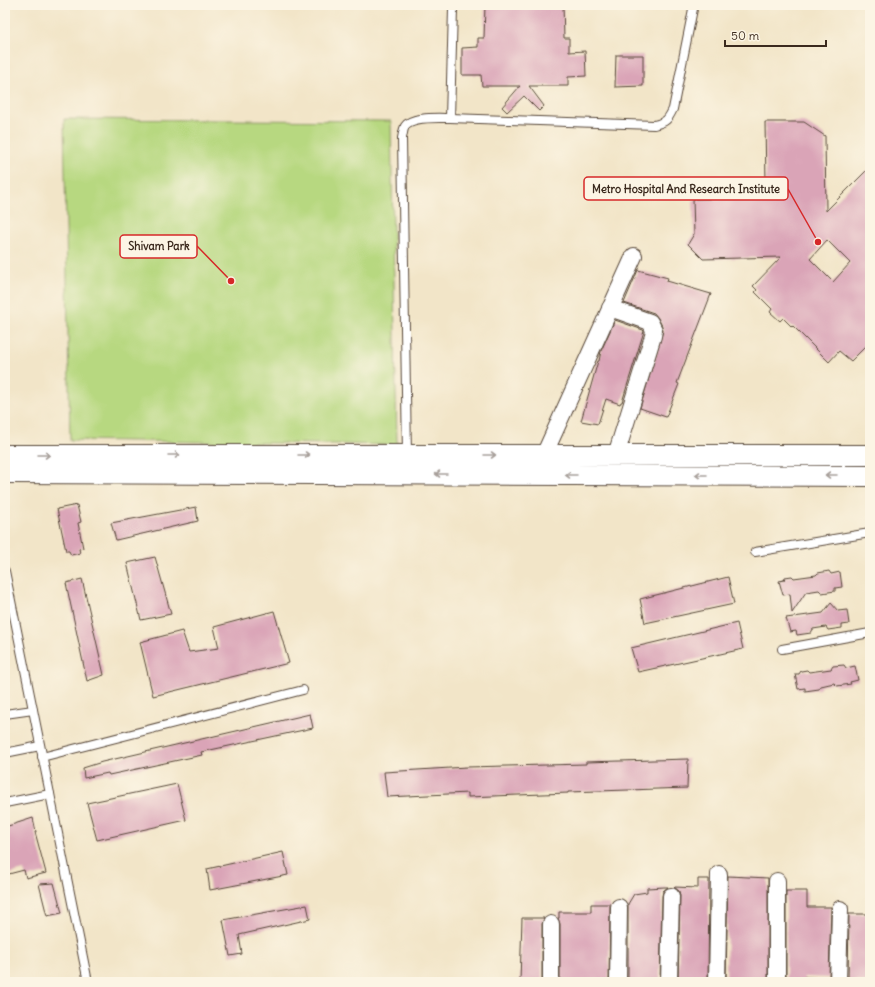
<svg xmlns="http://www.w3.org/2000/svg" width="875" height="987" font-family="Delius,sans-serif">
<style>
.green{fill:#b7d880;stroke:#79814f}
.building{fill:#daa4b7;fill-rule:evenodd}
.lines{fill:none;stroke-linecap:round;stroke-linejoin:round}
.service-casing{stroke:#564638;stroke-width:10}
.minor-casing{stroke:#564638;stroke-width:18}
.tertiary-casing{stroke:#564638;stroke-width:22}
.service{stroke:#fff;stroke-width:8}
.minor{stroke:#fff;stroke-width:16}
.tertiary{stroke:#fff;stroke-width:20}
.oneway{stroke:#a79f9a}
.leader{fill:none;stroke:#d62828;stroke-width:1.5}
.callout-dot{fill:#d62828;stroke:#fcf5e5;stroke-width:1.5}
.callout{fill:#fcf5e5;stroke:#d62828;stroke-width:1.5}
.callout-label{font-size:11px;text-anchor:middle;font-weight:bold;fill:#3b2a1e}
</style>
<rect width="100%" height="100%" fill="#fcf5e5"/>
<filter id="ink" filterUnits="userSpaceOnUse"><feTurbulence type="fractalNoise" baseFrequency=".025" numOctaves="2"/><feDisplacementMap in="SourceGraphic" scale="8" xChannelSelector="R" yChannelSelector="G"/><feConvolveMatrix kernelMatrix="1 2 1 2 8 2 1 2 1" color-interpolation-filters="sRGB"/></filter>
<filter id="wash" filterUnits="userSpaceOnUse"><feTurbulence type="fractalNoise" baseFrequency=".012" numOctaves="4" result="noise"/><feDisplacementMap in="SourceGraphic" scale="16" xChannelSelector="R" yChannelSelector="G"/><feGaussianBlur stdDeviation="0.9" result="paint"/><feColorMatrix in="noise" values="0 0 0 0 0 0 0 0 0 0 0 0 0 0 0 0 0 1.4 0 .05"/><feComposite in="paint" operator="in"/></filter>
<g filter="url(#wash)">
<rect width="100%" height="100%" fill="#f2e5c8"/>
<!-- green -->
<polygon class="green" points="64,119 391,121 397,445 70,440"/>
<g id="blocks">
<!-- building -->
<g class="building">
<polygon points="485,5 563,5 564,38 569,38 569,52 585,51 586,76 568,77 568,86 529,86 544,106 539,111 524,96 507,112 502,107 520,86 482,86 481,75 462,75 462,48 478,47 478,38 484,38"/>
<polygon points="616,55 643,55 643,86 615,87"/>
<path d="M765,122H804L825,136L826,211L870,167V342L851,361L839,351L829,362L793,326L792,327L783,318L780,321L770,312L772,309L755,292L757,290L753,286L781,257L703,259L688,244L694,234L693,199L752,198L766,185ZM827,240L850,263L833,282L810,259Z"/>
<polygon points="638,270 668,278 667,281 711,294 677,383 679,384 666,417 640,408 663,331 662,326 658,318 654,313 624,303"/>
<polygon points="615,320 643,330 644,331 622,402 621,402 620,404 606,399 598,424 581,421 598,361 599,361 601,351"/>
<polygon points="77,505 81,522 78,523 83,548 79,549 80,553 71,555 69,551 66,551 57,509"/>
<polygon points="196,507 198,521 116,540 111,523"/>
<polygon points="155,557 171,614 141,620 127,563"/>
<polygon points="829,571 831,574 840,572 842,587 835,588 835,591 822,593 819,590 806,592 792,613 790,594 783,595 779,581 784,580 785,577 792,576 794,578 816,575 818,573"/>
<polygon points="728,577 734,604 645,623 640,599"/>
<polygon points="82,579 104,675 87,681 66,583"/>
<polygon points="831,603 838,611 847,610 849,624 842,625 842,628 828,630 826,627 813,629 811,633 797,635 796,631 790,632 786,618 823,613"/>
<polygon points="274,611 289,663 153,696 140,642 182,631 189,652 219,648 214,627"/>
<polygon points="737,623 743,649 638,672 631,648"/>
<polygon points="844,665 846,668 855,666 858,680 850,682 851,684 837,686 834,683 821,686 819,689 805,691 805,688 798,689 795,674 799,674 801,671 807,670 809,672 831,669 833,666"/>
<polygon points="310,714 313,728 201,752 202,755 109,775 108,773 84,778 83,768 102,762"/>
<polygon points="688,759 687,788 568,792 568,793 468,797 468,793 387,797 384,772 467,767 586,764 586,762"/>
<polygon points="177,784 186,820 97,840 87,803"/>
<polygon points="33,818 36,832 35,832 46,873 26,878 24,870 5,875 5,827"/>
<polygon points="283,852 288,875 210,890 207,869"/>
<polygon points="728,876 768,878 768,982 726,982"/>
<polygon points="698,879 709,879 708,982 678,982 680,896 679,891 674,887 698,888"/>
<polygon points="54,883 62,913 47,916 39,884"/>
<polygon points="665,887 668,887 663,891 662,896 660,982 628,982 628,904 634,894 647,892 647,888"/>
<polygon points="786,891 807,891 807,907 831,907 829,978 804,977 804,982 786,982"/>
<polygon points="591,904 610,904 609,982 560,982 560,924 558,918 559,918 559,912 591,912"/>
<polygon points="307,905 310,919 239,935 242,954 230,956 223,920"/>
<polygon points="849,914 870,914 870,982 848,981"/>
<polygon points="522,918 544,918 542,924 542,982 520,982"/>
</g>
</g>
</g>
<g filter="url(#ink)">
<use href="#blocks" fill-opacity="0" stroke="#564638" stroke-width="1"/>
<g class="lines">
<!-- service casing -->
<g class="service-casing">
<g id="service">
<polyline points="450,118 453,9"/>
<path d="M407,455L402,138C403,134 403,130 405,126C411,116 439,118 450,118L654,125C666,122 668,120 673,109L693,9"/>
<polyline points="755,552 870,533"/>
<polyline points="5,571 88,982"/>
<polyline points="782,649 870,633"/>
<polyline points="5,714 33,710"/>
<polyline points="5,753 40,746"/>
<polyline points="42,757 303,690"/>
<polyline points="5,803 50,794"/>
</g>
</g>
<!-- minor casing -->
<g class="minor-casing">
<g id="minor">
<polyline points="610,308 650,322 654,330 653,336 616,455"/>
<polyline points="544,455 634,256"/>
<polyline points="551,982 551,924"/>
<polyline points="618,982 619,907"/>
<polyline points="669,982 671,896"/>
<polyline points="717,982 719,874"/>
<polyline points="777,982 777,881"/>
<polyline points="838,982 840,909"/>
</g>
</g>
<!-- tertiary casing -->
<g class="tertiary-casing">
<g id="tertiary">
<polyline points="5,455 870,455"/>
<polyline points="5,473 870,476"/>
</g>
</g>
<!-- service -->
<use href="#service" class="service"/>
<!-- minor -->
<use href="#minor" class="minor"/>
<!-- tertiary -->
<use href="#tertiary" class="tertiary"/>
</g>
<!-- one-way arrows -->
<defs><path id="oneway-shaft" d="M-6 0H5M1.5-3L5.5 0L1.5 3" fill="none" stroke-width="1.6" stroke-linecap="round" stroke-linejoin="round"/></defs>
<g class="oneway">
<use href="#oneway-shaft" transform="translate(44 455)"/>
<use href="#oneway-shaft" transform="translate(174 455)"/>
<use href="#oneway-shaft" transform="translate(304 455)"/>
<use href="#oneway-shaft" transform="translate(490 455)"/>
<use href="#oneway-shaft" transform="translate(441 474) rotate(-180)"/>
<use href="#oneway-shaft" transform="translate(571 475) rotate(-180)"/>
<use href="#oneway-shaft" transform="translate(701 475) rotate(-180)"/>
<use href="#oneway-shaft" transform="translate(831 475) rotate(-180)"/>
</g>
</g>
<!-- callouts -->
<path class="leader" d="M818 242L788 189M231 281L197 246"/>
<g class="callout-dot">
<circle cx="818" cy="242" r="4"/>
<circle cx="231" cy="281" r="4"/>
</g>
<g class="callout">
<rect x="584" y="177" width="204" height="23" rx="4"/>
<rect x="120" y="235" width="77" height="23" rx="4"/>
</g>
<g class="callout-label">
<text x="686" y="193">Metro Hospital And Research Institute</text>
<text x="159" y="250">Shivam Park</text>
</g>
<!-- margin -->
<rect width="875" height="987" fill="none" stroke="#fcf5e5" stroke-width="20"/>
<!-- scale -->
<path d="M725 40v6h101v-6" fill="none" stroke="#3b2a1e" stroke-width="2"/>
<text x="731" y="40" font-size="12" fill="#3b2a1e" stroke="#fcf5e5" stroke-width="3" paint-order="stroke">50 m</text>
</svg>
